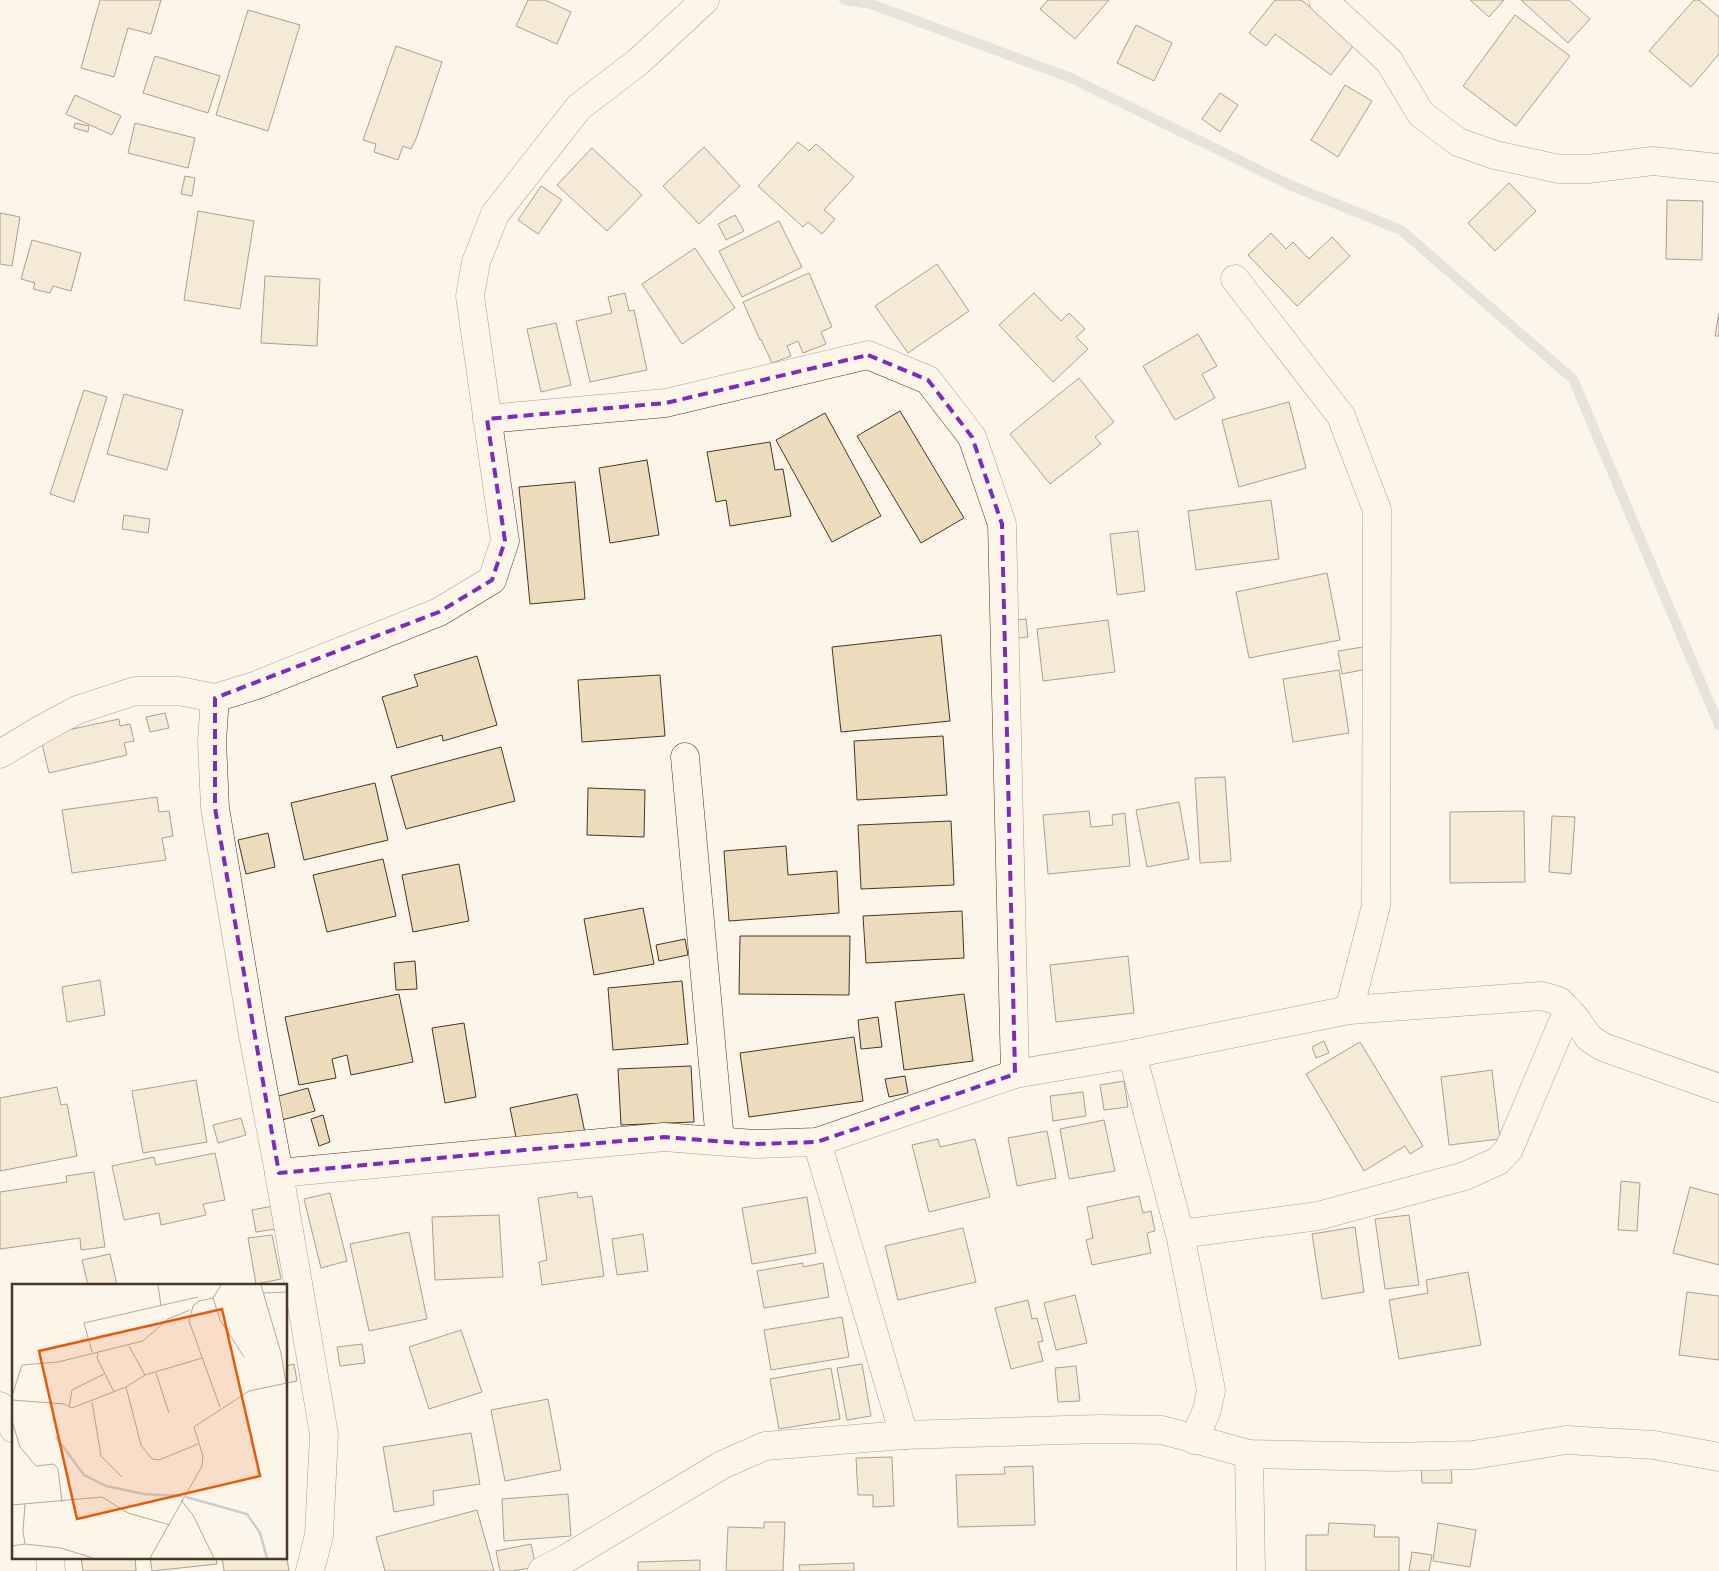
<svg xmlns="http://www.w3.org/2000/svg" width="1719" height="1571" font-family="Barlow,sans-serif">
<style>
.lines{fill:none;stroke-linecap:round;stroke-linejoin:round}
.stream{stroke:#c9cecd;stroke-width:10}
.building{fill:#ecdcbc;stroke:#4a3520}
.minor-casing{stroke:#4a3520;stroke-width:29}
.minor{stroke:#fbf6e9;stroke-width:28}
.marked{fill:none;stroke:#7b2cbf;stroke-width:4;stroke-dasharray:10 6;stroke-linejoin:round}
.inset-river{fill:none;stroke:#c9cecd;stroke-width:2.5}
.inset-road{fill:none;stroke:#b4a999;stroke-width:1}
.view{fill:#e8590c;fill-opacity:0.15;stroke:#e8590c;stroke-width:2.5}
.inset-edge{fill:none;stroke:#4a3520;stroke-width:2.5}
</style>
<rect width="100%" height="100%" fill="#fbf6e9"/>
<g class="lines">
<!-- stream -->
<polyline class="stream" points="844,0 871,4 1071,78 1292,186 1401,230 1573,379 1719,725"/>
</g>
<!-- building -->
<g class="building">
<polygon points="100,0 161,0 151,34 128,28 114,77 81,68"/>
<polygon points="528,0 545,0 571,12 557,44 516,26"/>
<polygon points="1048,0 1109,0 1075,39 1040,9"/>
<polygon points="1275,0 1301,0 1356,42 1331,75 1275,34 1266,46 1249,33"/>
<polygon points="1470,0 1504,0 1489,17"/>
<polygon points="1521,0 1569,0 1590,19 1568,43"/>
<polygon points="1694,0 1699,0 1719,17 1719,54 1691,87 1649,51"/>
<polygon points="248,10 300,25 268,131 216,115"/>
<polygon points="1515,15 1570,56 1516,126 1463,86"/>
<polygon points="1136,25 1172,43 1154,81 1117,63"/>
<polygon points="396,46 442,62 416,139 411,149 403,146 398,160 374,152 376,144 363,140"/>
<polygon points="155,56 220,76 208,113 143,93"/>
<polygon points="1345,85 1372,101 1338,157 1311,140"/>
<polygon points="1220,93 1238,105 1220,132 1202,119"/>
<polygon points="75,95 121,116 112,135 66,114"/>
<polygon points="75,123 89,126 88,132 74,128"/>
<polygon points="135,123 195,138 188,168 128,153"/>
<polygon points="798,142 809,151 816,144 854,177 824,210 835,219 822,234 808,222 803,227 758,186"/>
<polygon points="704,147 740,186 699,224 663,186"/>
<polygon points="592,148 642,195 607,231 557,185"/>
<polygon points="185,176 195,178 192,196 181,194"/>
<polygon points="1509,183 1536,211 1495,251 1468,223"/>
<polygon points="541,186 562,200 538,234 518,220"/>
<polygon points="1667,200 1703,201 1702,260 1666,259"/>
<polygon points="198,211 254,221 240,309 184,300"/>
<polygon points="0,213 20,217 12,266 0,264"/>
<polygon points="735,215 744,231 726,240 718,224"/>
<polygon points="779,221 802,267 742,297 719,251"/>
<polygon points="1271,233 1286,249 1293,242 1309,259 1332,237 1350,256 1297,306 1248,255"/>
<polygon points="32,240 81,253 71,291 53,286 50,293 33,289 35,283 21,279"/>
<polygon points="695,248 735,308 682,344 642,284"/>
<polygon points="937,264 969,311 908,353 875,306"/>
<polygon points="809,273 832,327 821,332 826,344 803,353 798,341 787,346 791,356 772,363 761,339 760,340 743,302"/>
<polygon points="265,276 320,279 317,346 261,343"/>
<polygon points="625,293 629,311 634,310 647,370 590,382 576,321 612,313 608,297"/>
<polygon points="1034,293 1061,321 1069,313 1085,329 1076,337 1088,349 1053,382 999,325"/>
<polygon points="1719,313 1719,336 1715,336"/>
<polygon points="556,323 571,385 541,392 527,329"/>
<polygon points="1198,334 1217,366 1202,374 1215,398 1175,420 1143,366"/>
<polygon points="1079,378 1114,422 1095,437 1101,444 1050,484 1010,434"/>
<polygon points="84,390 107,397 74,502 50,494"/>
<polygon points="124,394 183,410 167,470 107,454"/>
<polygon points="1289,402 1306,468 1239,487 1222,420"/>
<polygon points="900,411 964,518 921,543 857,436"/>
<polygon points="825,413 881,516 832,542 776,440"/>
<polygon points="770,442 775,470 783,469 791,516 730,526 726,500 716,502 707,452"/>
<polygon points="647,460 659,535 610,543 599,468"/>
<polygon points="575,482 585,599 530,604 519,487"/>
<polygon points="1271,500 1279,559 1196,570 1188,511"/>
<polygon points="124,515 150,519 148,533 122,529"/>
<polygon points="1138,531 1145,591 1117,595 1110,534"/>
<polygon points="1327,573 1340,640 1249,658 1236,592"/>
<polygon points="1026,619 1028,637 1010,639 1007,621"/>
<polygon points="1108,620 1115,672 1043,681 1037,629"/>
<polygon points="941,635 950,721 841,732 832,647"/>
<polygon points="1363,647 1367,669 1342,674 1338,651"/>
<polygon points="477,656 497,725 443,741 442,735 397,748 382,697 418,686 414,675"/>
<polygon points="1339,670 1349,733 1293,742 1283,679"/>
<polygon points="660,675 665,736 582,742 578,680"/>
<polygon points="165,713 169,728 150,732 146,717"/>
<polygon points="119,719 120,726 130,724 134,741 124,743 127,755 49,773 40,736"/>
<polygon points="943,736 947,795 857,800 854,741"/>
<polygon points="501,747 515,801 406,829 391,776"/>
<polygon points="1225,777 1231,861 1200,863 1195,778"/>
<polygon points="375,783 388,840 304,860 291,803"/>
<polygon points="588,788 645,790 644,837 587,835"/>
<polygon points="157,797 159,812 169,811 173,836 162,838 166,860 72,873 62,810"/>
<polygon points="1179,802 1189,859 1147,867 1136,810"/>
<polygon points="1089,811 1091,827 1113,825 1112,815 1125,813 1130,866 1048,874 1043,815"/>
<polygon points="1524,811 1525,882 1450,883 1450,812"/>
<polygon points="1552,816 1575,817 1571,874 1549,872"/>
<polygon points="951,821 954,885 861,889 858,825"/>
<polygon points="268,833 275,867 246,874 238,840"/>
<polygon points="786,846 788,875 837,871 839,913 729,921 724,851"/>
<polygon points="383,859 396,916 327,932 313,875"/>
<polygon points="459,864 469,921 413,932 402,875"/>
<polygon points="643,908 654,964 594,975 584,919"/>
<polygon points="962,911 964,958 866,963 863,916"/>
<polygon points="740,936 850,936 849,995 739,994"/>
<polygon points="685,939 688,955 659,961 656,945"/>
<polygon points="1128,956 1134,1013 1056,1022 1050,965"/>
<polygon points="415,961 417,989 396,990 394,963"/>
<polygon points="100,980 105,1015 67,1022 62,987"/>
<polygon points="682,981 688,1044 613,1050 608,988"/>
<polygon points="399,994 413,1062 351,1075 347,1055 332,1059 336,1078 299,1085 285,1017"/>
<polygon points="964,994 973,1061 904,1070 895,1002"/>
<polygon points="878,1017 882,1047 861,1049 858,1020"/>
<polygon points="464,1023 476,1097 445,1103 432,1028"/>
<polygon points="854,1037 863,1101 749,1117 740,1053"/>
<polygon points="1324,1041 1329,1053 1316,1058 1312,1047"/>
<polygon points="1360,1042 1423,1146 1410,1154 1405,1146 1364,1171 1306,1074"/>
<polygon points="691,1066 694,1122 621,1125 618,1069"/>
<polygon points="1492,1070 1500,1139 1449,1145 1441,1077"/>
<polygon points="905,1076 908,1093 889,1097 885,1079"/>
<polygon points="196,1080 207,1142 143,1153 132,1091"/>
<polygon points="1124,1081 1128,1107 1104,1110 1100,1085"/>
<polygon points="57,1087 61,1105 67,1104 77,1156 0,1171 0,1098"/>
<polygon points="308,1088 315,1111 282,1120 275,1097"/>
<polygon points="1083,1092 1086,1116 1053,1121 1050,1096"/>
<polygon points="577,1094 585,1133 518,1147 510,1108"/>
<polygon points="323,1115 330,1142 319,1146 311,1119"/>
<polygon points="241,1118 246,1135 218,1143 213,1125"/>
<polygon points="1104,1120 1115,1171 1069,1179 1060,1129"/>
<polygon points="1047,1131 1056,1178 1017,1186 1008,1138"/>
<polygon points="938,1139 940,1147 975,1139 990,1197 929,1212 912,1145"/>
<polygon points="215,1153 225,1200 203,1204 206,1215 161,1225 159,1213 124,1220 112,1166 154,1157 156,1165"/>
<polygon points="94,1172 105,1247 81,1250 80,1238 0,1249 0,1192 67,1182 66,1176"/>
<polygon points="1621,1181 1640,1183 1637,1231 1618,1230"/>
<polygon points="1690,1187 1719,1195 1719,1265 1673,1253"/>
<polygon points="577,1192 578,1198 592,1196 604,1276 542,1285 539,1262 547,1260 538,1198"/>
<polygon points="330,1193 347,1261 321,1268 304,1199"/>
<polygon points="1139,1196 1143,1213 1151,1211 1155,1231 1147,1233 1151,1253 1092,1265 1086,1240 1093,1238 1087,1207"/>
<polygon points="807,1197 816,1253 752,1264 742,1208"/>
<polygon points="273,1206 276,1229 256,1232 252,1210"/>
<polygon points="499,1215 503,1277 435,1280 432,1217"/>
<polygon points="1409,1215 1419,1285 1385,1289 1375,1219"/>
<polygon points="1355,1227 1364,1292 1322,1299 1312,1234"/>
<polygon points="963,1228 976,1282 898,1300 885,1246"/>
<polygon points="409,1232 427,1319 369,1331 350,1244"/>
<polygon points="643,1234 648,1271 617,1275 612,1239"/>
<polygon points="272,1235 281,1279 256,1284 248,1238"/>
<polygon points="110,1254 117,1285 88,1285 82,1260"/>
<polygon points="803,1263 803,1267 823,1263 829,1297 764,1308 757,1271"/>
<polygon points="1468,1272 1481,1345 1399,1359 1389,1300 1428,1293 1426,1280"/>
<polygon points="1687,1292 1719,1296 1719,1360 1679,1355"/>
<polygon points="1075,1295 1087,1343 1056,1350 1044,1303"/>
<polygon points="1028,1300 1032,1319 1037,1318 1043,1341 1038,1342 1043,1361 1011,1369 995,1308"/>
<polygon points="842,1317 849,1357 771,1370 764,1330"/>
<polygon points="461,1330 482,1392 429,1409 409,1347"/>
<polygon points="362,1344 365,1363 340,1366 337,1347"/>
<polygon points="294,1364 297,1381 286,1383 286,1366"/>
<polygon points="862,1364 871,1416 847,1420 837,1368"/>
<polygon points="1076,1366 1080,1401 1058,1402 1055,1368"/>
<polygon points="831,1368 840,1419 779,1429 770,1379"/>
<polygon points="548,1399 561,1470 505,1481 491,1410"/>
<polygon points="471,1433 480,1484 433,1491 434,1505 394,1512 383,1447"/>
<polygon points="892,1457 894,1506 873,1507 873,1495 858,1495 856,1458"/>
<polygon points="1421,1465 1451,1465 1452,1483 1422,1483"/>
<polygon points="1033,1466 1035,1525 958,1527 956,1475 1005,1474 1004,1467"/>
<polygon points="568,1494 571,1536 504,1541 502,1499"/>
<polygon points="477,1510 494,1571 385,1571 376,1537"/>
<polygon points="764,1522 785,1522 783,1571 726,1571 728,1527 764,1528"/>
<polygon points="1329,1523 1375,1525 1374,1537 1399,1537 1399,1571 1306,1571 1306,1535 1328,1535"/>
<polygon points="1438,1523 1476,1530 1470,1567 1433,1561"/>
<polygon points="531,1544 536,1567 512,1571 500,1571 496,1551"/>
<polygon points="1412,1552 1432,1555 1429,1571 1409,1571"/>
<polygon points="286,1553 289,1571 224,1571 222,1557 286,1557"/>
<polygon points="81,1557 135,1557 136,1571 83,1571"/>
<polygon points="150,1557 216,1557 217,1564 152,1571"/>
<polygon points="700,1560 700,1571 638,1571 638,1562"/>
<polygon points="854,1563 854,1571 800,1571 799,1565"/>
</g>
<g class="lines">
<!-- minor casing -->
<g class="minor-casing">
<g id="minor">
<polyline points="1323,0 1389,61 1421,114 1458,142 1495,155 1559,169 1588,169 1653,161 1719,168"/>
<polyline points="1235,279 1341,416 1377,510 1376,906 1349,1010"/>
<polyline points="487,419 666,403 868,355 928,380 972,437 1002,524 1015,1074"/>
<polyline points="215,698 212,741 215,808 253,1035 279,1173 324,1434 319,1535 310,1571"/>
<polyline points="0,754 40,730 77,710 135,691 179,691 215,698 257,685 439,612 492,580 505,541 470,296 476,262 495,214 579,107 638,62 705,0"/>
<polyline points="685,757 720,1141"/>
<polyline points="1132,1054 1180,1234 1211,1390 1207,1410 1194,1440"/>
<polyline points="817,1142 904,1435"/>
<polyline points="279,1173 664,1137 754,1144 817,1142 1015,1074 1132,1054 1349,1010 1542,996 1559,1001 1576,1019 1589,1038 1603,1047 1719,1088"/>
<polyline points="1180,1234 1318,1216 1465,1176 1498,1161 1509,1149 1568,1010"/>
<polyline points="0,1406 14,1429"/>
<polyline points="1249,1454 1251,1571"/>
<polyline points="50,1557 51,1571"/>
<polyline points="542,1571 567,1558 722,1465 765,1446 904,1435 1099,1429 1162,1430 1249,1454 1392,1457 1473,1455 1566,1440 1654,1445 1719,1457"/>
</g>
</g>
<!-- minor -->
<use href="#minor" class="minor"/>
</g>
<!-- marked area -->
<path d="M0 0H1719V1571H0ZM868,355L928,380L972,437L1002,524L1015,1074L817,1142L754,1144L664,1137L279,1173L215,808V698L439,612L492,580L505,541L487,419L666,403Z" fill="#fbf6e9" fill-opacity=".55" fill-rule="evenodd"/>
<path class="marked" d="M868,355L928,380L972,437L1002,524L1015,1074L817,1142L754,1144L664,1137L279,1173L215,808V698L439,612L492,580L505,541L487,419L666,403Z"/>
<!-- overview -->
<g transform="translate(12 1284)">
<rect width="275" height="275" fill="#fbf6e9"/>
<path class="inset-river" d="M44,153L72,191L94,202L132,210L170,212M174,213L235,230L248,249L255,274"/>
<path class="inset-road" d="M146,1L149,22M249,1L269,69L274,99M252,9L275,8M201,14L208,36L232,73M117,62L133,91M80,68L72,39L186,13M86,69L85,74L102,108M144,89L157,129M114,103L129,161L140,175L147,176L186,160M0,112L10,81L46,78L131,57L156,35L178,26M0,116L52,120L60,124L114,103L133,91L190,74M80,118L89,172L110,193M57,123L60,106L92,90M208,123L177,37L181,22L187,17L201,14L209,1M0,137L8,163L24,182L42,180L46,185L50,218M169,216L181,231L202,274M13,220L11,247L13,260M0,221L90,213L116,229L158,241M0,262L13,260L49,264L81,274M138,274L190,182L191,172L182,143L237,107L275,99"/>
<path class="view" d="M210,25L248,192L65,235L27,67Z"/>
<rect width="275" height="275" class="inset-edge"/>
</g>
</svg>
